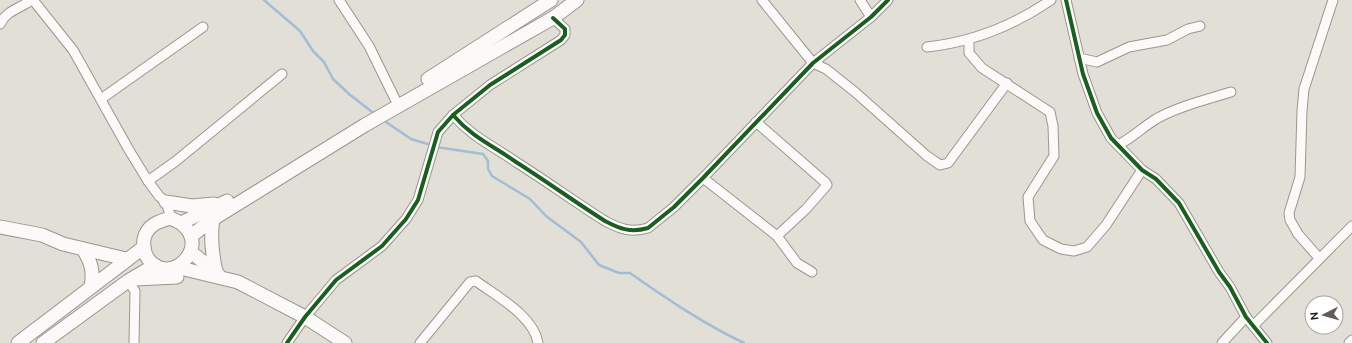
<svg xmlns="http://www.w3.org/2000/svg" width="1352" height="343" font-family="Ubuntu,sans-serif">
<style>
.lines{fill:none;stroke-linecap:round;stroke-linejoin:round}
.stream{stroke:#a2bdd5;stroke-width:2.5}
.minor-casing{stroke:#989690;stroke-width:11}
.secondary-casing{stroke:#989690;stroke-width:15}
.minor{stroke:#fbfaf9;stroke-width:9}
.secondary{stroke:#fbfaf9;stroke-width:13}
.cycleway-casing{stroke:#fff;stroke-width:6}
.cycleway{stroke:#1b5e20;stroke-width:4}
</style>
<rect width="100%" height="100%" fill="#e2dfd7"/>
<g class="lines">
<!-- stream -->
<g class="stream">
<polyline points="264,0 300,31 313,51 324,62 333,79 349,94 376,115"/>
<polyline points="383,120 411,139 431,145"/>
<path d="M436,147L483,154L488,161V169L492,176L530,199L546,216L581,242L599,265L619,273H630C667,299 704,324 744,343"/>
</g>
<!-- minor casing -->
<g class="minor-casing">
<g id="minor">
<polyline points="33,0 73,50 129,150 148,181 159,196 166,202 171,218"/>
<polyline points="339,0 369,46 395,99"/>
<polyline points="762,0 813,63 826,69 855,92 927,156 940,165 948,163 1007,83"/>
<polyline points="860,0 871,17"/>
<polyline points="1066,0 1083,74 1097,113 1111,138 1142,170 1156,179 1179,203 1219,272 1230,287 1246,317 1267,343"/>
<path d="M0,24C6,11 20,8 32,0"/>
<polyline points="969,41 969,53 982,68 1050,112 1053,126 1054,156 1028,197 1030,221 1043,240 1061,249 1074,251 1087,247 1106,225 1142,170"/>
<path d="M927,47C973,42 1013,26 1051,0"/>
<polyline points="1079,58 1097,62 1129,47 1167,40 1188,29 1200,26"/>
<polyline points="101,99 203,27"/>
<path d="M453,115C473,138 492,145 516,162C546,181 575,202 605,221C620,229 631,233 648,228L674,207L703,178L813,63L871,17L888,0"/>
<polyline points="756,122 826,183 827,185 806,209 777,236"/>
<path d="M1118,145C1132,138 1143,127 1156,119C1179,106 1206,100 1231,92"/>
<polyline points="703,178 777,236 797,263 812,272"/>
<polyline points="148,181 176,161 282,74"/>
<polyline points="1319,258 1298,234 1290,220 1289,213 1300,177 1302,111 1304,89 1333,0"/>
<polyline points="128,281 135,291 134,343"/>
<polyline points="1254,325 1352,226"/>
<polyline points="287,343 305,317 336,280 382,246 406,219 418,200 438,132 453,115 490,85 561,40 565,35 565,29 553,18"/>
<path d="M420,343L470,282L476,281C496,296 534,316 538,343"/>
<polyline points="1222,343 1246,317"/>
<polyline points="1349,343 1352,340"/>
</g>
</g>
<!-- secondary casing -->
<g class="secondary-casing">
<g id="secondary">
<polyline points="428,79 551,0"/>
<polyline points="166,202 192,206 214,204"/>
<path d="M171,218C175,221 181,222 184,226C209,249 170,286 149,260C144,254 143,247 144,239C147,225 159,221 171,218Z"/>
<path d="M213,219C210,237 212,254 216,272"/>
<polyline points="181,223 227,201"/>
<polyline points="0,227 42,235 63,244 126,259"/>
<polyline points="191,236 213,219 365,125 553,18 577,0"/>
<path d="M83,249C91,262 94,271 91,286"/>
<polyline points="191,252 218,274"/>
<polyline points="176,267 238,282 305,317 345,343"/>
<polyline points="135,279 177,277"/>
<polyline points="18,343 144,247"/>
<polyline points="43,343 128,281 155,265"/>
</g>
</g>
<!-- minor -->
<use href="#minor" class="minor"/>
<!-- secondary -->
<use href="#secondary" class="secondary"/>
<!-- cycleway casing -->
<g class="cycleway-casing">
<g id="cycleway">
<polyline points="1066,0 1083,74 1097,113 1111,138 1142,170 1156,179 1179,203 1219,272 1230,287 1246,317 1267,343"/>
<path d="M453,115C473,138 492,145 516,162C546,181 575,202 605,221C620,229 631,233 648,228L674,207L703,178L813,63L871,17L888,0"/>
<polyline points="287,343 305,317 336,280 382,246 406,219 418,200 438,132 453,115 490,85 561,40 565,35 565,29 553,18"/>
</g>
</g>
<!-- cycleway -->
<use href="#cycleway" class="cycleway"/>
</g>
<!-- north arrow -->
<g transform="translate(1324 315) rotate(264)"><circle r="19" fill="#ffffff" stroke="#a4a3a1"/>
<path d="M0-3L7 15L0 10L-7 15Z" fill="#615e58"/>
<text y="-6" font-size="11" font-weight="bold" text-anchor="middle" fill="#1c1914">N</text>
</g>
</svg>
